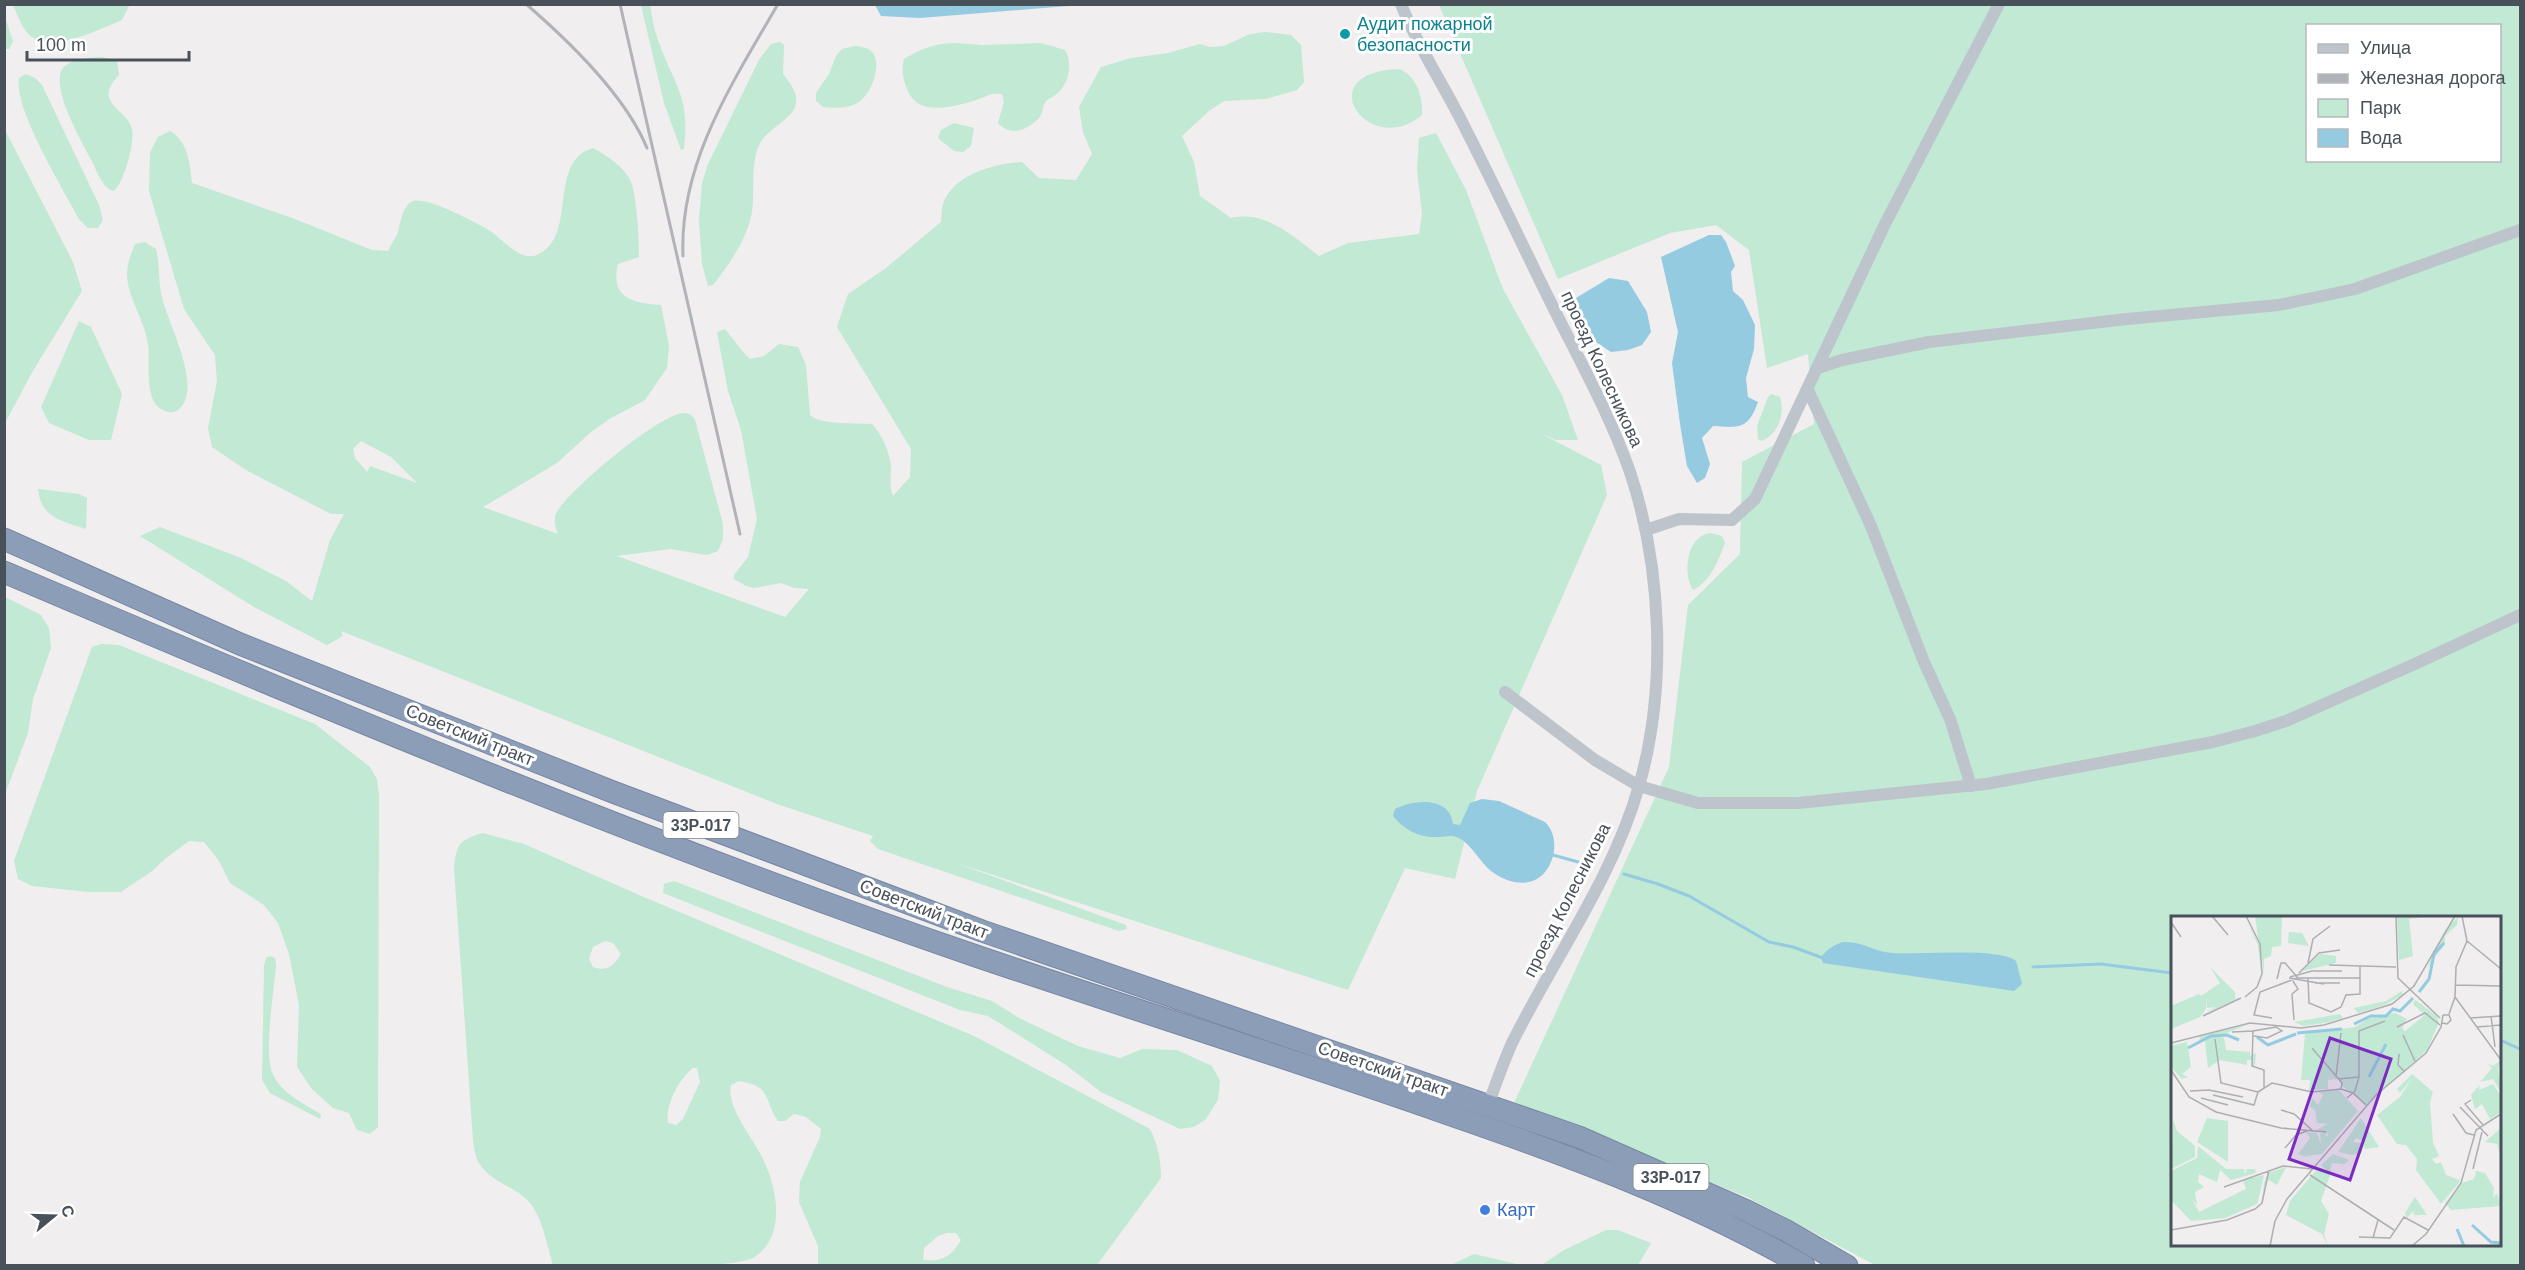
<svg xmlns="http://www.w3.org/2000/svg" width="2525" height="1270" font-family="Helvetica,sans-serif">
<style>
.green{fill:#c1e9d4;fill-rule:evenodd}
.water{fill:#94cbe1}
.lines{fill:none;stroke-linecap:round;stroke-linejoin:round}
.stream{stroke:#94cbe1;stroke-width:3}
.highway-casing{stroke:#7788a3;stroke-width:23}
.street{stroke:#bec4cb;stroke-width:12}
.highway{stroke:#8c9db7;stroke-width:21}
.rail{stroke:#b1b3b8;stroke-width:3}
.culture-dot{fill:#0f9aa8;stroke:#fff;stroke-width:2}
.shop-dot{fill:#3f7fe0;stroke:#fff;stroke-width:2}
.labels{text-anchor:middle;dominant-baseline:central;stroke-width:6;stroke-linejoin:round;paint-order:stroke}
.shield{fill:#fff;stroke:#7f848b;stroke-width:1.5}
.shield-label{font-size:16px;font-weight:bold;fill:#485059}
.culture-label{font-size:18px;fill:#0d838f;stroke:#fff;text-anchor:start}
.street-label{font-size:18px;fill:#485059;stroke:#fff}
.shop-label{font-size:18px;fill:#366cbe;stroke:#fff;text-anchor:start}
.inset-river{fill:none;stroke:#94cbe1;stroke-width:3}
.inset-road{fill:none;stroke:#adafb2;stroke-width:1.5}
.view{fill:#7b2cbf;fill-opacity:0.15;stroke:#7b2cbf;stroke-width:3}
.inset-edge{fill:none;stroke:#485059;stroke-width:3}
</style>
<rect width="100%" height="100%" fill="#f0eeee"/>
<!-- green -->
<g class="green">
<path d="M130,4L122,20C100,29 53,53 32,37C22,30 18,15 13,5Z"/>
<path d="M641,5H650C652,15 653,26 657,37C672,83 691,94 684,149L681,150L664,103Z"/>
<path d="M1439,5H2520V1265H1875L1747,1197L1514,1103L1669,767L1688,605L1740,554L1742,462L1814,424L1808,354L1767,368L1749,250L1716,225L1670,233L1558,279ZM2308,26H2500V160H2308ZM2172,918H2500V1244H2172Z"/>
<polygon points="5,17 13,41 9,49 5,49"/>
<path d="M1265,32L1291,35L1301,45L1304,82L1297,90L1266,99L1224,101L1209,111L1182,136L1194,162L1200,196L1231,218C1265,210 1293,236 1319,256L1348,243L1419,234L1422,214L1417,170L1419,138L1436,133L1466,190L1503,289L1562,395L1578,440H1556L1540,433L1601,465L1607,495L1477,791L1455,879L1405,868L1348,990L956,863L1126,925L1127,929L1119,931L878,849L870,841L873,836L777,804L341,631L343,636L327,645L254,607L140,536L160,527L241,558L286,581L312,601L330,540L344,514H331L246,470L212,447L208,428L217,381L215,355L184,309L149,191L150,152L158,137L170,131C188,141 190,164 192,183L295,219L372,250L388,251C391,245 394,240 397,235C401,224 401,209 411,202C423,194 474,222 487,229C501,237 519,262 537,255C575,238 552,177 581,154C584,151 589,150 593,148C607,156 624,166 631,182C637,197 639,240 639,257L618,264C610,298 632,303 661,305L669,346L667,368L645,400L611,418L591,432L557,463L483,507L558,534C555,528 553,518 557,512C568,491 660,413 684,413C689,413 693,416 695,420L723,524V539L718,551L707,555L670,549L617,556L785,617L809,589L794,588L781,583L754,588L746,586L734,579V575L748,557L757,519L741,430L728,391L717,332L725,329L744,353L750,359L764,356L779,344L798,347L806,365L810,415C819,425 858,423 872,424C882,435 890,452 891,468C891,478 889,486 893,496L910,477L911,449L837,327L848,294L886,268L941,222C942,215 941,206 945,199C959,173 994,164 1022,162L1039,178L1076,180L1092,154L1083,132L1079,107L1101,67L1131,58L1168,53L1200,44L1210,47L1224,46L1250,34ZM361,441L391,457L417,483L370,466L367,472L355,458L353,449Z"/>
<path d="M780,42L784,45L783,74C791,84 799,94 795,107C792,118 767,130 760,143C750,163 755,190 752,212C747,239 730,263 713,285L708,286L702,264L699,221L702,183L708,164L759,60L771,44Z"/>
<path d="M953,43L984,45L1041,43L1065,50C1073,63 1069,82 1058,93C1055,96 1049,98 1046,101C1042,106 1043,114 1039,118C1028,130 1010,137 998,123L1004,102L1002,94C994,92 987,96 979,99C957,106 919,118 908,91C903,80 901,70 904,59C920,49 934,44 953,43Z"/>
<path d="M855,46C861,47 868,47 872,52C883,64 871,94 859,102C849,109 834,108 823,107L816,101V93L829,74L836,56L842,49Z"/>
<path d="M103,57L117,61L119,75C91,103 128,109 132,129C135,143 124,182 114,191C103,189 97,172 93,163C83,144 49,86 63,68C70,59 93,57 103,57Z"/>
<path d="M1399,69C1417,76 1423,97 1422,115C1369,160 1307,72 1399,69Z"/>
<path d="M26,74L35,78L42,85L99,205L103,220L98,228H88L79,219C63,188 14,110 19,78Z"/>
<polygon points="954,123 974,128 971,146 963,152 954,151 938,138 941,130"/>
<polygon points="5,130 73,262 82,291 34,369 5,423"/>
<path d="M145,242L156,249C160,265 158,282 162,298C169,325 201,384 181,407C177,412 171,414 165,411C142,403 151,363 148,344C145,321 128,298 127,275C127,263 131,254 135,244Z"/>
<polygon points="79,321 91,327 122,394 111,440 89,440 49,423 41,407"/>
<path d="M1772,394L1780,397C1785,414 1779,433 1762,441L1758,439L1757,426L1768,397Z"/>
<path d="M38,489L79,494L87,498L86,529C62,521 41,518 38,489Z"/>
<path d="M1711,533L1722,536L1725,543C1718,561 1711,581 1693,590C1682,572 1687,535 1711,533Z"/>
<polygon points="5,597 41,615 49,628 51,648 33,699 28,733 5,794"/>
<polygon points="101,644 119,645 315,724 370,767 377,779 379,795 378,1127 370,1134 357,1130 349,1113 333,1108 312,1089 297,1067 299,1005 289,954 278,923 264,905 230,883 219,861 204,842 189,841 166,858 152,871 121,892 89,892 32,886 18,879 14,861 92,647"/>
<path d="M482,833L524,844L639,895L974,1036L1150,1129C1158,1145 1161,1160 1161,1178L1097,1265H818V1246L799,1202L800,1182L820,1137L821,1129L806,1117L794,1114L785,1121H778C763,1098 772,1086 739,1081L731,1085C726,1106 751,1136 761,1155C777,1185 788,1237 753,1258C727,1270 590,1266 553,1265C548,1248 542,1217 530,1203C516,1186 491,1183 479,1163C475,1157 474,1147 473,1140L454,868C457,844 458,841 482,833ZM605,941L613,943L621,954C614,966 607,972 593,967L589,959L593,947ZM693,1068H697L700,1082L683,1119L676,1125L668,1123C665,1105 679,1079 693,1068ZM947,1233H956L961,1240C951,1257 942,1262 923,1260L924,1248L938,1236Z"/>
<polygon points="674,881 947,987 992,1001 1019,1018 1078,1046 1120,1058 1142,1049 1177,1050 1212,1066 1220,1081 1218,1100 1206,1119 1194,1127 1180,1129 1101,1092 1066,1065 988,1016 960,1010 663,893 664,884"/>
<path d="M271,956L275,958L276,965C274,990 264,1051 272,1072C279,1092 304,1104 321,1114L320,1119L270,1093L262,1080L264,966L266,958Z"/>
<polygon points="1606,1230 1618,1230 1651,1243 1638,1265 1542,1265 1564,1250"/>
<polygon points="1474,1254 1521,1265 1451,1265"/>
</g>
<!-- water -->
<g class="water">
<polygon points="875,5 1081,5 920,18 881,16"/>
<path d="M1709,235H1721L1726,242L1735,266L1731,272L1733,291L1743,300L1755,325L1754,349L1746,378L1748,397L1758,402C1748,429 1740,428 1713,426L1702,438L1710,464L1705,478L1697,483L1687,466L1680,424L1672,363L1678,332L1661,257Z"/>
<polygon points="1609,278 1628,281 1647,312 1651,332 1642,345 1628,350 1611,352 1587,336 1571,301"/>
<path d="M1482,799L1499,801L1545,822C1554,831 1556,843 1553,856C1544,888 1515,889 1491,871C1479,861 1472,845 1459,838C1450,834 1446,837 1437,837C1419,838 1403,829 1393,816L1395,809C1414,799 1450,796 1453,824L1460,825L1470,803Z"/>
<path d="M1843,942C1863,941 1874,952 1893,953C1917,955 2001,947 2016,961L2022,984L2014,991L1823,963L1821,957C1828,949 1833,945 1843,942Z"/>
</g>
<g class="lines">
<!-- stream -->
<g class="stream">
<polyline points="1553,855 1589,865"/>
<polyline points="1624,874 1658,884 1689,896 1769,942 1793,947 1823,958"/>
<polyline points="2033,967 2101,964 2172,973"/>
<polyline points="2500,1040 2520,1049"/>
</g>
<!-- highway casing -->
<g class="highway-casing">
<g id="highway">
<polyline points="4,539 240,644 613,792 982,931 1579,1137 1747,1211 1785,1230 1847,1266"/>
<path d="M4,572C326,709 648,844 979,957C1135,1010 1292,1059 1448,1114C1570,1156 1692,1201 1804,1266"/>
</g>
</g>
<!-- street -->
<g class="street">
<path d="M1401,4C1416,43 1440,79 1459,116C1490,176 1519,238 1549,299C1577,356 1609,412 1630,472C1662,568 1667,688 1639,786C1613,878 1554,958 1512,1043C1503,1063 1496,1084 1488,1105"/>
<polyline points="1818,368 1842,360 1929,342 2127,319 2279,305 2355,289 2520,230"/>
<polyline points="1808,390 1871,526 1924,662 1950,719 1971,786"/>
<polyline points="1646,530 1679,519 1732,520 1755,499 1885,224 1999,4"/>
<polyline points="1505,692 1595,760 1639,786 1698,803 1798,803 1986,784 2213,742 2255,731 2286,721 2417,663 2520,615"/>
</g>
<!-- highway -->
<use href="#highway" class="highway"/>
<!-- rail -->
<g class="rail">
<path d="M526,4C570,42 625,95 647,148"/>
<polyline points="620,4 740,534"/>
<path d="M683,256C679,163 733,82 778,4"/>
</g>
</g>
<!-- markers -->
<circle class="culture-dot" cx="1345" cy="34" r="6"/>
<circle class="shop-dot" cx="1485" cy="1210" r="6"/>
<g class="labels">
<!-- shield labels -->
<g class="shield">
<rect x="663.5" y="812" width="75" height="26" rx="4.5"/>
<rect x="1633.5" y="1164" width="75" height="26" rx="4.5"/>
</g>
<g class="shield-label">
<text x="701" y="825">33Р-017</text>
<text x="1671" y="1177">33Р-017</text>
</g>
<!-- culture labels -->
<g class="culture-label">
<text x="1357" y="24">Аудит пожарной<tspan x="1357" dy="21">безопасности</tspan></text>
</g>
<!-- street labels -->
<g class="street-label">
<text transform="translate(1602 369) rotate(65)">проезд Колесникова</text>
<text transform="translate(470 735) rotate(22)">Советский тракт</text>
<text transform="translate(1567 900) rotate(-63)">проезд Колесникова</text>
<text transform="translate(924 909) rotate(21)">Советский тракт</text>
<text transform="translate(1383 1069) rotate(19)">Советский тракт</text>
</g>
<!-- shop labels -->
<g class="shop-label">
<text x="1497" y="1210">Карт</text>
</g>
</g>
<!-- overview -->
<g transform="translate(2171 916)">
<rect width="330" height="330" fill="#f0eeee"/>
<path d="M84,0H111L110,30L101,31L100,40L93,43V58L89,29L90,55L87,29L76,5L88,28ZM226,0H257L238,3L242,40L228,44ZM287,1L286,9L274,20V28L256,52L274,14ZM118,16L131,17L138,30L117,27ZM149,38L165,40V47L131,55ZM39,51L64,76V83L71,81L31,99L45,91L36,92L35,82V93L29,101L0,113V90L28,78L30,80L49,67ZM231,75L232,79L213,89L187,97L183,92L215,85ZM244,84L266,100L268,106L256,134L196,189L172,171L168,163L157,164V173L138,174L139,164H130L134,118L184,111L197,103L224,97L236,103L231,112L234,115L254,99L242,88ZM169,98L172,102L153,107L132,110L123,106ZM75,109L49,120L53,122L55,134L79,136V140L85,137L84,149L81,151V144H76V149L49,144L37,152L34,125H28L29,120ZM16,126L20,151L11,158L17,161L11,163L0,151V130ZM330,144L327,153L330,176L322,163L309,166L321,152L316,147L322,150ZM241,158L262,176L259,186L262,227L268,240L261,243L265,248L270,246L275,259L288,264L290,261L288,267L270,288L245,254L246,243L235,229L226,228L206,199L229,181L241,162L229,177L226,173ZM322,168L330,180V196L319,203L311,188L304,193L300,179L309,169L308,174ZM168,174L187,195L151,238L135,240L139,242L127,238L139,222L135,216L146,217L150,228L149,217H155V221L158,218L145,214L156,208L146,207L144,194L139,191L141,182L147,189L152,179L148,176ZM36,202L57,205V246L26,226ZM190,202L208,231L193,233V225L185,222L182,226L190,227L191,237L181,239L167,236ZM2,204L6,215L24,230V241L0,253ZM330,212V236L329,237L326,228L314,226ZM27,230L55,253H73L74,258L76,253H84L85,257L60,264L49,254L46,266L28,258L27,266L33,271L24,276L26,289L21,283L28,296L75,273L72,264L93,259L86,288L54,302L20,305L0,284V255L26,242ZM162,238L178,244L174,248L161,247L159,257L150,249ZM115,251L106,269L96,263L91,287L93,267L97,257ZM148,251L159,259L150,285L158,298L153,318L157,330L151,318L115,299L119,285ZM305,255L314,257L323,272L322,282L326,277L329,290L280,294L274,287L291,267L303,263ZM244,281L256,299H243L242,295L236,302L234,297Z" fill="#c1e9d4"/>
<path class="inset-river" d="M248,76L258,63L263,38L273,27M183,108L200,100H215L222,93L229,95L242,82M126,117L171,113M86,121L97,129L125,118M17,132L40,120L56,119L68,124M198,161L215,128M301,309L320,326L330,327M286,313L293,330"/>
<path class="inset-road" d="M41,0L57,19M225,0L227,62L269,102M0,6L10,21M296,25L330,53M137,47L142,23L159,10M158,49L225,51M128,57L148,37L169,34M119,61L141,55H171M118,62L153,68M137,62L138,87L160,96L170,91L175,79L189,78V50M106,63L110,47H114L127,62H189M122,65L127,73L121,78L123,104M144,67H169M285,69L330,70M74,81L86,71L91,58L89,28L75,0M284,81L330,144M278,98L284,81L285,51L296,25L291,0M32,100L70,82M320,100L324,131M101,102L83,99L89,76L126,62M299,102L330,100M271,107L276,108L280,104L278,99H272M226,111L254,97L269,109M306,111L330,109M61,116L82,115M232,119L244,145M83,120L96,122L111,115L105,111L82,115L81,150L93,154V172M44,123L50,167L87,176M0,127L79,107L130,112L153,109L221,88L243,70L284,0M141,132L171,167L170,173M228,138L227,149L233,155M0,154L18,181L45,196L110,212L155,216M165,161L170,117M167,163L188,161M19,175L38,174L72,181M87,176L101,167L141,176L170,173L182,177L195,189M42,179L83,189L87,176M30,182L57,189M176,182L184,175L188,161V115L214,105M300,184L294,188L312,209M289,191L317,220M110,194L123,198L142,215M282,198L295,217L303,219M114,232L125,219L136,215M302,253L311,216M139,259L223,314M53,271L112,250L141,253M0,314L56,304L84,293L91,287L98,254M188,321L219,322L233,301L257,314M202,322L207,304M99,330L104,305L116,283L205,179L255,137L270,111L272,99M241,330L255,318L290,267L305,214L330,198"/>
<path class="view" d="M159,122L220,143L179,264L118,243Z"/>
<rect width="330" height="330" class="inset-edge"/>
</g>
<!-- border -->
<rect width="2525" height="1270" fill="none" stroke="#485059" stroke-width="12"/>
<!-- legend -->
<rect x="2306" y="24" width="195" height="138" fill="#ffffff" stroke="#b6b9bd" stroke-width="1.5"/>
<rect x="2318" y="44" width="30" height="9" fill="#bec4cb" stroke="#b6b9bd" stroke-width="1.5"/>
<text x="2360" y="54" font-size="18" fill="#485059">Улица</text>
<rect x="2318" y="74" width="30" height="9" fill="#b1b3b8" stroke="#b6b9bd" stroke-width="1.5"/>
<text x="2360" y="84" font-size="18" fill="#485059">Железная дорога</text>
<rect x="2318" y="99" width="30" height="18" fill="#c1e9d4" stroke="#b6b9bd" stroke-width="1.5"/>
<text x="2360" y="114" font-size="18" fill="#485059">Парк</text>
<rect x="2318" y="129" width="30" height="18" fill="#94cbe1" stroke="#b6b9bd" stroke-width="1.5"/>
<text x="2360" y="144" font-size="18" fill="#485059">Вода</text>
<!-- north arrow -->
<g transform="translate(54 1216) rotate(71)" stroke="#ffffff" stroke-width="4.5" paint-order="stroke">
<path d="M0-4.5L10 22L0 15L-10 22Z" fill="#485059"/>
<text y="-9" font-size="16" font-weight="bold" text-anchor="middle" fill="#485059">С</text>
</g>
<!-- scale -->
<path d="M27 51v9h162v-9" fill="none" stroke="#485059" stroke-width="3"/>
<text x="36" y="51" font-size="18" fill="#485059" stroke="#ffffff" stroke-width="4.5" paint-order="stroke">100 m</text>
</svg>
